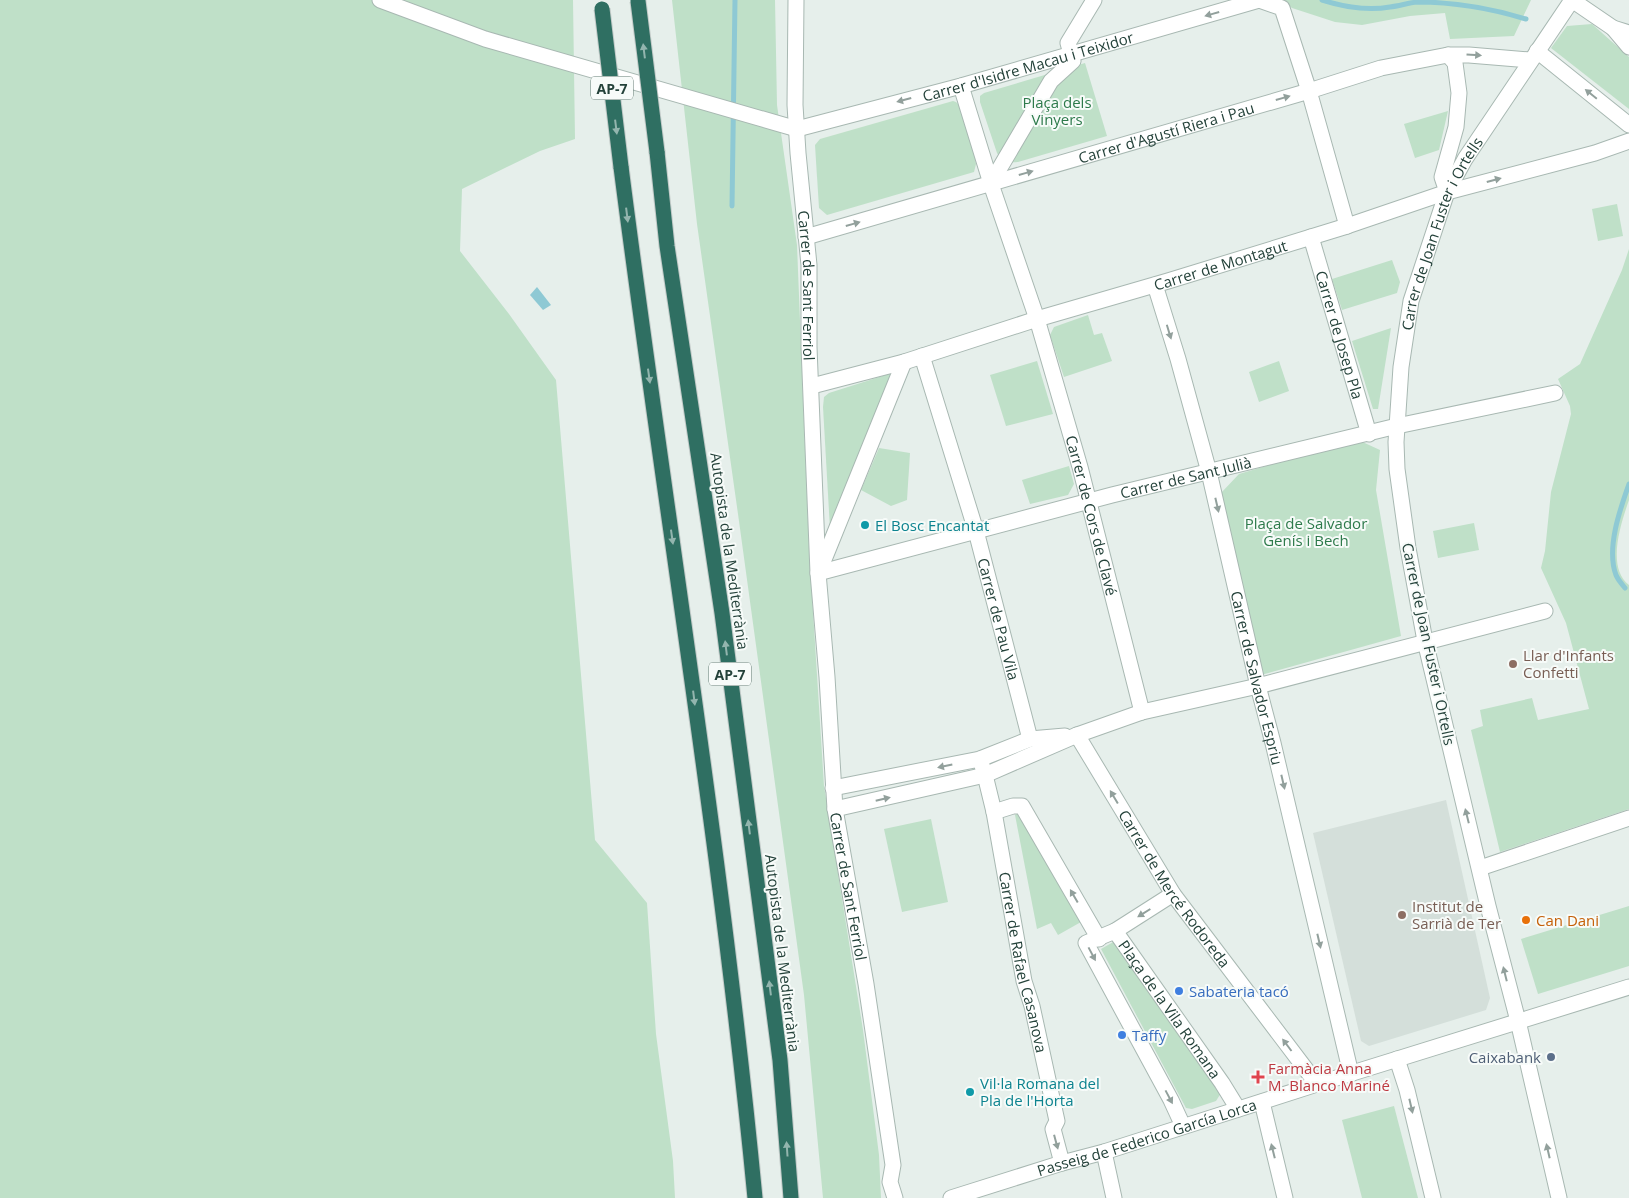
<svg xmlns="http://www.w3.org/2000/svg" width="1629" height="1198" font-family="'Open Sans',sans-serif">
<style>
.built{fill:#d4dfda}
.green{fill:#bfe0c8}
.water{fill:#8ec9d4}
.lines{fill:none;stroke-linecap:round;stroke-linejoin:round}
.stream{stroke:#8ec9d4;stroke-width:5}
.minor-casing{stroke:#a8b8b2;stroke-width:17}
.highway-casing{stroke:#c2cac8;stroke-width:17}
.minor{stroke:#fff;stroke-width:15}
.highway{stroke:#2f6f62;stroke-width:15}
.highway-bridge-casing{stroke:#c2cac8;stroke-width:17;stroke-linecap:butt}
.highway-bridge{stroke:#2f6f62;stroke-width:15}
.oneway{fill:#92a09c}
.oneway2{fill:#93b5ae}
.culture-dot{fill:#0f9aa8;stroke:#f7fbf9;stroke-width:2}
.education-dot{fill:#8d6e63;stroke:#f7fbf9;stroke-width:2}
.food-dot{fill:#e8710a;stroke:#f7fbf9;stroke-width:2}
.shop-dot{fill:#3f7fe0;stroke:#f7fbf9;stroke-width:2}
.service-dot{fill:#5c6f8a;stroke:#f7fbf9;stroke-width:2}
.health-dot{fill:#e0444e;stroke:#f7fbf9;stroke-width:2}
.labels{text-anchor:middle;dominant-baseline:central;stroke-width:4;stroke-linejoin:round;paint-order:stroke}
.shield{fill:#f7fbf9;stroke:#637a73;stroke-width:1}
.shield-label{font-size:14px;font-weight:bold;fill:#24423a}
.street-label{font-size:15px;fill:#24423a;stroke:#f7fbf9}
.park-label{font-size:15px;fill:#2d7a4b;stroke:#f7fbf9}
.culture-label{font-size:15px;fill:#0d838f;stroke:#f7fbf9;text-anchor:start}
.education-label{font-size:15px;fill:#785e54;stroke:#f7fbf9;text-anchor:start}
.food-label{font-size:15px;fill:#c56008;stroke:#f7fbf9;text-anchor:start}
.shop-label{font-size:15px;fill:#366cbe;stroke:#f7fbf9;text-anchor:start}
.service-label{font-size:15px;fill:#4e5e75;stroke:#f7fbf9;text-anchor:end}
.health-label{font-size:15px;fill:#be3a42;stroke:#f7fbf9;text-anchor:start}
</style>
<rect width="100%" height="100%" fill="#e6efeb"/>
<!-- built -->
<polygon class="built" points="1446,800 1490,998 1486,1010 1369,1046 1361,1041 1313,833"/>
<!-- green -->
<g class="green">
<polygon points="0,0 573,0 575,139 540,151 462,189 460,251 509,314 556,380 595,840 647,903 656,1034 673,1161 675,1198 0,1198"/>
<polygon points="672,0 775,0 777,105 797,245 809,548 824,786 863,1030 879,1155 881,1198 823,1198 804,995 738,514 697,224"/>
<polygon points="1281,0 1531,0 1514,36 1450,39 1445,13 1410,16 1362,25 1335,22 1292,8"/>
<polygon points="1592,24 1629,57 1629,109 1551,48 1567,26"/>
<path d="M1085,63L1107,136L1018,162C1008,163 1002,162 997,153L980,102V96L984,93Z"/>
<polygon points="953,101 956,102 959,105 975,157 976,164 974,172 827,215 819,208 815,145 820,139"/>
<polygon points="1448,111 1439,150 1415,158 1404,124"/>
<polygon points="1617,204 1623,236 1598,241 1592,209"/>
<path d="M1629,249V500C1621,523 1606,567 1629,585V809L1500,852L1471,730L1483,726L1480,710L1532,698L1538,720L1589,709L1566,623L1541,568L1545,551L1551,492L1571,414L1570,406L1558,379L1580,364L1622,270Z"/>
<polygon points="1392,260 1400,282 1397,293 1342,310 1332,279"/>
<polygon points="1088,315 1094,335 1102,333 1112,361 1064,377 1050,335 1054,327"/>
<polygon points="1391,328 1378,409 1373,409 1352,341"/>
<polygon points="1037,361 1053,414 1006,426 990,375"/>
<polygon points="1279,361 1289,391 1259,402 1249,372"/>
<polygon points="892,373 830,529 823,407 824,397 829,393"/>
<polygon points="1356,439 1380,450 1376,490 1401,636 1261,675 1221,493 1239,474"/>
<polygon points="879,448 910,453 907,500 891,506 861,490"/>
<polygon points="1069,466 1074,484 1068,495 1030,504 1022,480"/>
<polygon points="1474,523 1479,550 1438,558 1433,531"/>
<polygon points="1019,813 1081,922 1058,935 1051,923 1037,929 1015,815"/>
<polygon points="931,819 948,902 902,912 884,829"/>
<polygon points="1629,906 1629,966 1538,994 1521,939"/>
<polygon points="1115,941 1221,1093 1216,1101 1192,1109 1186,1108 1101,949"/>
<polygon points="1394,1106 1418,1198 1362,1198 1342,1120"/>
</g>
<!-- water -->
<polygon class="water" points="537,287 551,305 543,310 530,295"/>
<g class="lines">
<!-- stream -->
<g class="stream">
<path d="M1322,0C1344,7 1367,11 1390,7C1399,6 1408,3 1417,2C1454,2 1490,8 1526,19"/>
<polyline points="732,206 735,0"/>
<path d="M1625,588C1622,584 1618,580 1616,575C1606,549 1620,509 1629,484"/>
</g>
<!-- minor casing -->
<g class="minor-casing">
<g id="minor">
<path id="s1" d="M380,0L485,39L797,129L961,86L1259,0"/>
<path id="s2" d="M796,0L795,105L798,153L809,265V347L818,573L827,677L835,809L866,984L893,1165L890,1182L895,1198"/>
<polyline points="1259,0 1282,8 1309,91 1347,226"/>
<polyline points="1572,0 1613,28 1629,33"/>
<polyline points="1613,28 1629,47"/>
<polyline points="1537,51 1629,125"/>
<path id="s3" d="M961,86L993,190L1037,319L1080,467L1142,712"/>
<polyline points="991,183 1051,81 1073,61 1068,43 1094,0"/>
<polyline points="1447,192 1442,177 1456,127 1459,93 1455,63 1448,55"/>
<path id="s4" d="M806,237L1309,91L1381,68L1448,55H1469L1530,60"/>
<path id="s5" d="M1311,237L1369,434"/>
<path id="s6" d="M1155,285L1178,359L1209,472L1258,686L1273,743L1351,1074"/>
<path id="s7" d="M922,356L976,531L1030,739"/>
<path id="s8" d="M812,386L904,362L1037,319L1168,281L1347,226L1447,192L1595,153L1629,141"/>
<polyline points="821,567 904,362"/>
<path id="s9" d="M818,573L1112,495L1397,426L1555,393"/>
<path id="s10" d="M1077,735L1173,894L1317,1084"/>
<path id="s11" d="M980,759L985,775L994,812L1024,981L1032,1006L1057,1121L1053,1129L1062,1163"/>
<polyline points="833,788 980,759 1030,739 1065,736"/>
<polyline points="835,809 985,775 1077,735 1142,712 1258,686 1545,611"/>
<polyline points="994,812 1013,806 1022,806 1099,939"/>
<polyline points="1480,868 1629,818"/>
<polyline points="1115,931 1173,894"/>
<polyline points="1397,1059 1407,1090 1433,1198"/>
<polyline points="1262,1102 1285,1198"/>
<path id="s12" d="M1183,1126L1171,1100L1086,943L1115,931L1222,1083L1238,1109"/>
<polyline points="1104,1152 1114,1198"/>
<path id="s13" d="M951,1198L1062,1163L1104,1152L1317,1084L1629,987"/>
<path id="s14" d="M1559,1198L1518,1021L1488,906L1425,641L1408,548L1397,469L1396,442L1401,367L1411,301L1447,192L1465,159L1572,0"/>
</g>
</g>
<!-- highway casing -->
<g class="highway-casing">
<g id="highway">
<polyline points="657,152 667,246 722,613 780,1060 791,1198"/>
<path d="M621,167C665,511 722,853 755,1198"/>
</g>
</g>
<!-- minor -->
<use href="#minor" class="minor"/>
<!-- highway -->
<use href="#highway" class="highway"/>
<!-- highway-bridge casing -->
<g class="highway-bridge-casing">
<g id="highway-bridge">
<polyline points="638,1 657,152"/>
<polyline points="602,9 621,167"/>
</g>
</g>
<!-- highway-bridge -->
<use href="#highway-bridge" class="highway-bridge"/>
</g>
<!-- one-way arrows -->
<defs><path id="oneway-solid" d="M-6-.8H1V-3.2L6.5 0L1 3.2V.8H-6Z" transform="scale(1.25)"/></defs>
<g class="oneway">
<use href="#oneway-solid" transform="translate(1212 14) rotate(164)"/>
<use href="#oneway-solid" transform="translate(1474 55) rotate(4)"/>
<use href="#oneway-solid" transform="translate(1591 94) rotate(-141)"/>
<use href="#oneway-solid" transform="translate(1283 98) rotate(-16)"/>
<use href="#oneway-solid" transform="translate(904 100) rotate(165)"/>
<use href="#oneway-solid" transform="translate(1026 173) rotate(-16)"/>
<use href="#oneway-solid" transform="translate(1494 180) rotate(-15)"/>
<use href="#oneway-solid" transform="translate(853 224) rotate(-16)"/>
<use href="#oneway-solid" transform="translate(1169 332) rotate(73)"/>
<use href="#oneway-solid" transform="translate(1217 505) rotate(77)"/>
<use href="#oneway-solid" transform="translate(945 766) rotate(168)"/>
<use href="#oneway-solid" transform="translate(1283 782) rotate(77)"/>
<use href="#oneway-solid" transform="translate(1114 797) rotate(-121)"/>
<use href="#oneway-solid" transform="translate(883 799) rotate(-13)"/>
<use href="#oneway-solid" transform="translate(1467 816) rotate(-104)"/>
<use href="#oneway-solid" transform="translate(1074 896) rotate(-120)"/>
<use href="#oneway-solid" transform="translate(1144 913) rotate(148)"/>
<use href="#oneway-solid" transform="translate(1319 941) rotate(77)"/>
<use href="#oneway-solid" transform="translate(1092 954) rotate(62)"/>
<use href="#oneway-solid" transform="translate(1505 974) rotate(-104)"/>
<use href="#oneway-solid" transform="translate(1287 1045) rotate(-127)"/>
<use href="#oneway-solid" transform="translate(1169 1097) rotate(62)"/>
<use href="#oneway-solid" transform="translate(1411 1106) rotate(77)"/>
<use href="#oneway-solid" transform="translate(1056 1142) rotate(75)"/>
<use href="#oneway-solid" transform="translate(1273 1151) rotate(-104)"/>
<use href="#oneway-solid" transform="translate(1548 1151) rotate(-103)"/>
</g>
<g class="oneway2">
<use href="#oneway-solid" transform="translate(644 51) rotate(-97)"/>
<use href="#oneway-solid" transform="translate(616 127) rotate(83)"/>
<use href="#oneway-solid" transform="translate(627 215) rotate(83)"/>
<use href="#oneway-solid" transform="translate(649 376) rotate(82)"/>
<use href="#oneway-solid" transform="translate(672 537) rotate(82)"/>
<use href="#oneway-solid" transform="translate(726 648) rotate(-97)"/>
<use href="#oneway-solid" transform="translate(694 698) rotate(83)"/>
<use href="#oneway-solid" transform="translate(749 827) rotate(-97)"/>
<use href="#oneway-solid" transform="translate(770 988) rotate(-97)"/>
<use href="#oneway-solid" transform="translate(787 1149) rotate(-94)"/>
</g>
<!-- markers -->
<g class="culture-dot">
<circle cx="865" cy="525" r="5"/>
<circle cx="970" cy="1092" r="5"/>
</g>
<g class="education-dot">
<circle cx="1513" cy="664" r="5"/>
<circle cx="1402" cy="915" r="5"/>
</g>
<circle class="food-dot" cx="1526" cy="920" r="5"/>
<g class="shop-dot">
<circle cx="1179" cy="991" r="5"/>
<circle cx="1122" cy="1035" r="5"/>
</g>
<circle class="service-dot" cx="1551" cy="1057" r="5"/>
<path class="health-dot" d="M1255.5 1069.5h5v5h5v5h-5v5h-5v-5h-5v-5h5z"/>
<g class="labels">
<!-- shield labels -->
<g class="shield">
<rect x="591" y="76.5" width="42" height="23" rx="4"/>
<rect x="709" y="662.5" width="42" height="23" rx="4"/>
</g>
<g class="shield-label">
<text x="612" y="88">AP-7</text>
<text x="730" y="674">AP-7</text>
</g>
<!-- street labels -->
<g class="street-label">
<text stroke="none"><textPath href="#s1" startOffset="676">Carrer d'Isidre Macau i Teixidor</textPath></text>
<text stroke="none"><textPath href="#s4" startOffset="375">Carrer d'Agustí Riera i Pau</textPath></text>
<text stroke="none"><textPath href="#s14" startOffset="990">Carrer de Joan Fuster i Ortells</textPath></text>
<text stroke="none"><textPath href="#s8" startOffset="426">Carrer de Montagut</textPath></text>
<text stroke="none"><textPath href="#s2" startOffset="286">Carrer de Sant Ferriol</textPath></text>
<text stroke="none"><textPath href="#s5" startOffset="102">Carrer de Josep Pla</textPath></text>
<text stroke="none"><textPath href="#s9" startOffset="380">Carrer de Sant Julià</textPath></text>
<text stroke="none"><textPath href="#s3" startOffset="449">Carrer de Cors de Clavé</textPath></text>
<text transform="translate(730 551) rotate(82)">Autopista de la Mediterrània</text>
<text stroke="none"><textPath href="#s7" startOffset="274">Carrer de Pau Vila</textPath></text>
<text transform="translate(1429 644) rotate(78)">Carrer de Joan Fuster i Ortells</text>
<text stroke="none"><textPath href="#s6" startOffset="406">Carrer de Salvador Espriu</textPath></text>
<text stroke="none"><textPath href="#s2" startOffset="889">Carrer de Sant Ferriol</textPath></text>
<text stroke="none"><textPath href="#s10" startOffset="182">Carrer de Mercé Rodoreda</textPath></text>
<text transform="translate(783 953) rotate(83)">Autopista de la Mediterrània</text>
<text stroke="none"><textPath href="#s11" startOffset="208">Carrer de Rafael Casanova</textPath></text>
<text stroke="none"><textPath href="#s12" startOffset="334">Plaça de la Vila Romana</textPath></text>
<text stroke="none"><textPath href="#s13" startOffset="205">Passeig de Federico García Lorca</textPath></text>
</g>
<!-- park labels -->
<g class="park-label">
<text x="1057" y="102">Plaça dels<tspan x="1057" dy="17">Vinyers</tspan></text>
<text x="1306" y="523">Plaça de Salvador<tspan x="1306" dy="17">Genís i Bech</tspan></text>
</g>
<!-- culture labels -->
<g class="culture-label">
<text x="875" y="525">El Bosc Encantat</text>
<text x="980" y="1083">Vil·la Romana del<tspan x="980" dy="17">Pla de l'Horta</tspan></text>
</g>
<!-- education labels -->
<g class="education-label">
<text x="1523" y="655">Llar d'Infants<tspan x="1523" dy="17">Confetti</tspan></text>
<text x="1412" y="906">Institut de<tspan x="1412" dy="17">Sarrià de Ter</tspan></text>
</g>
<!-- food labels -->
<g class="food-label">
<text x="1536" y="920">Can Dani</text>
</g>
<!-- shop labels -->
<g class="shop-label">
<text x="1189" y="991">Sabateria tacó</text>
<text x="1132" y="1035">Taffy</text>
</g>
<!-- service labels -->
<g class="service-label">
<text x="1541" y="1057">Caixabank</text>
</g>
<!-- health labels -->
<g class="health-label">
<text x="1268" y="1068">Farmàcia Anna<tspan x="1268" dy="17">M. Blanco Mariné</tspan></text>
</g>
</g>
</svg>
